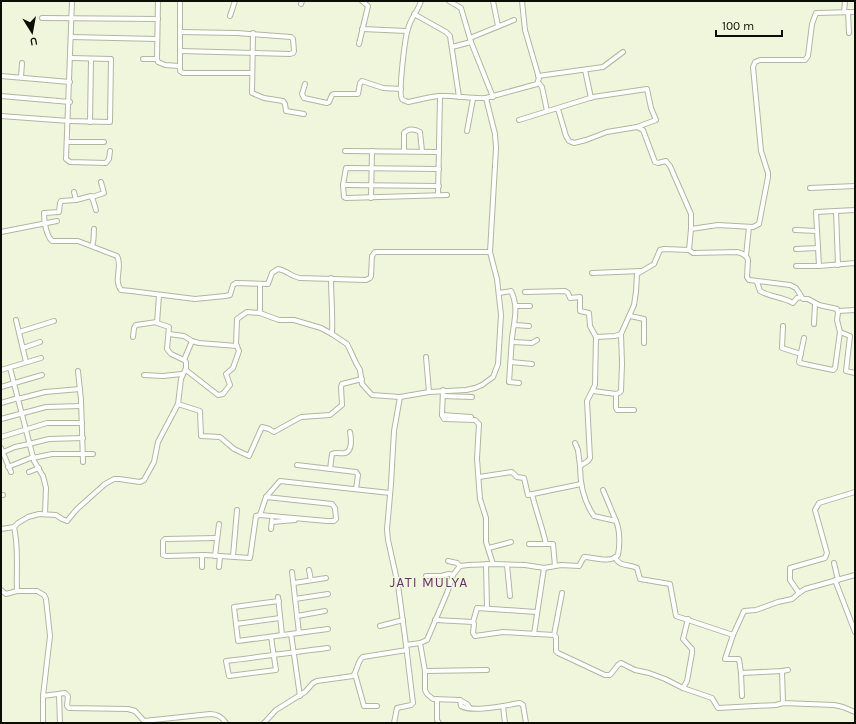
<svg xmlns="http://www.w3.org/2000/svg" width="856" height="724" font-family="Karla,sans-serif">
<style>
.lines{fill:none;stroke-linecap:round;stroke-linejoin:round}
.minor-casing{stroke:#b1b69e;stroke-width:6}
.minor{stroke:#fff;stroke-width:4}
.labels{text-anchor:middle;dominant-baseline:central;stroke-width:3;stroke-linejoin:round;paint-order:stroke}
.quarter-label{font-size:14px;letter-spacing:1px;fill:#663466;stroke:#f0f6dc}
</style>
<rect width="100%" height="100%" fill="#f0f6dc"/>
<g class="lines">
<!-- minor casing -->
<g class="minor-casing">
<g id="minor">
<polyline points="72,1 66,159 70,162 106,163 109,159 110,151"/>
<polyline points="158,1 157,59 158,62 165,65 179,66"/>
<polyline points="180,1 180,71 183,73 252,73"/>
<polyline points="449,1 461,8 471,42 493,97"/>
<polyline points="493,1 498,26"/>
<polyline points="301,4 302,1"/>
<polyline points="844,12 845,1"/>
<polyline points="848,12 849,33"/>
<polyline points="414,14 446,32 450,36 459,97"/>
<polyline points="230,16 235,1"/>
<polyline points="42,18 158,19"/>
<polyline points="362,29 407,31"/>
<polyline points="253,33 252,93 264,98 283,101 285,104 286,111 304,114"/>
<polyline points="71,37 157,39"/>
<polyline points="470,38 514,20"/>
<polyline points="359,44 368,6 362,1"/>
<polyline points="452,47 471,42"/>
<polyline points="180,51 290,54 293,53 294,51 293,39 291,37 237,33 180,32"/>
<polyline points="143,59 157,59"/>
<polyline points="585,70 591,98"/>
<polyline points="1,76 70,82"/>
<polyline points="538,76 603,67 623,52"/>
<polyline points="21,77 22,63"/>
<polyline points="538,82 542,87 547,111"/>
<polyline points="305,84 302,94 304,98 327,103 329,102 332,95 334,94 358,94 360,83 362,81 383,88 401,89"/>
<polyline points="1,96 70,102"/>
<polyline points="486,98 537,84 539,78 525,30 522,1"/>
<polyline points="1,116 69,121 110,122 111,59 71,58"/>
<polyline points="519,120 593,97 647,89 651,108 656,120 637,127 607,132 586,140 574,143 569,141 566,136 558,109"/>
<polyline points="90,122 91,59"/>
<polyline points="637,127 643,130 655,162 658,163 666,161 670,166 691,214 691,229"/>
<polyline points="467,131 473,99"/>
<polyline points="67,142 104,142"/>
<polyline points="345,151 439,152"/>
<path d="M404,151V133C408,128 415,129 420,132L422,151"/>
<polyline points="439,169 346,168 343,185 344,197 346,198 447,195"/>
<polyline points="343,185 439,186"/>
<polyline points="810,188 855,186"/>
<path d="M74,192L76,200L61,201L60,203L59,212L44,213C44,221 46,235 52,241H78L117,256C123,266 113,280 121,290L131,291L195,299L225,296L230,295L233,285L236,283L268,284L272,273L278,269C286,270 292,277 300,278L366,280L370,278L371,276L372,256L375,252H490L496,148L495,134L486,98C470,99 455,95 439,96C429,97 418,100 408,102C407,101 403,101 402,99C398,94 405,37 408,29C410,19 418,11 421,1"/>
<polyline points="438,195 440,96"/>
<polyline points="92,197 104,193 101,182"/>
<polyline points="371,198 372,151"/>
<polyline points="76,200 91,196 93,200 96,210"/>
<polyline points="855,210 816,212 819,266 855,263"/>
<polyline points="836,211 838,265"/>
<polyline points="795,230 817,231"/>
<polyline points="1,232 57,221"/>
<path d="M92,246C95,238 93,237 94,229"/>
<polyline points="796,249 818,248"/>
<path d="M689,250L693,253L737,252C741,253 747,255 748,260L747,277L749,280L790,285L796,288L803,299H808L819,305L837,309L838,313L837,320L840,332L850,336L846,371L855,373"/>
<polyline points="746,256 749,227"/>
<polyline points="796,266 819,266"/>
<polyline points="592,273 641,271"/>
<path d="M331,278C331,297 333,315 332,334"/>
<path d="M757,282L760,291C770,297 783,297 793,303L797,298L801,297"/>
<polyline points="525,292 565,291 568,293 570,298 580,297 580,311 589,313 590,326 596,337"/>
<path d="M499,293L511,291C519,307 514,321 512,338C511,352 510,367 509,382L519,383"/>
<polyline points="516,306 530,306"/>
<polyline points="838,311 855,310"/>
<polyline points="260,313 260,284"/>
<polyline points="630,316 644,319 644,343"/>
<polyline points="16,320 26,362"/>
<polyline points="814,324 815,304"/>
<polyline points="515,325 529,326"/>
<polyline points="783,326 782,348 801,354"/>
<polyline points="19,332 54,321"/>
<polyline points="169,334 184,336 192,341 199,343 237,346"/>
<polyline points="133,337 134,328 136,325 157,322"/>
<polyline points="804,338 799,362 800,363 833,370 835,368 840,332"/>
<polyline points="512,342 532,343 537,340"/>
<polyline points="23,348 40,342"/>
<polyline points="426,357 429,392"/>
<polyline points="184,360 192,341"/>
<polyline points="511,362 532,364"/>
<polyline points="10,368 34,461 43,476 46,488 45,514"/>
<polyline points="1,370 41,358"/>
<polyline points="186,370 218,395 223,394 230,385 226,374 233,368 239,351 236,344 237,319 247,312 260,313 279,320 294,320 321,328 332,334 347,344 350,350 356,363 360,370 362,384 372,395 400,397 429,392 466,390 475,388 482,385 493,377 498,364 501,315 497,279 490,252"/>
<polyline points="78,371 81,400 83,462"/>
<polyline points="144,375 163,376 182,374"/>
<polyline points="1,387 42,375"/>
<polyline points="443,390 442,415 444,419 475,420 479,424 477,459 480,499 486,518 486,542 493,564"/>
<polyline points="593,391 616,394 616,408 617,410 634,410"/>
<polyline points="616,394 619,393 621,391 622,364 621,334"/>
<polyline points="443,396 472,397"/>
<polyline points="400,397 394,431 391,484 387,529 388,540 398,585 406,645"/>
<polyline points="18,399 45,392 80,389"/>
<polyline points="1,403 18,398"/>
<polyline points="178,404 200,411 201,436 220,437 234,449 249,456 262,427 269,429 274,432 301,417 330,415 342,405 341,387 342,384 362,379"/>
<polyline points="442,415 471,417"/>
<polyline points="1,419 46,407 81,406"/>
<polyline points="1,437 47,423 82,423"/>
<polyline points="575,443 578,450 580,466"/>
<polyline points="29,444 49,439 83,438"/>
<polyline points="1,448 11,472"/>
<polyline points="1,453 15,447 29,444"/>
<polyline points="33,458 52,454 93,454"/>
<polyline points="297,465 356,472 358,475 356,489"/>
<polyline points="8,467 33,457"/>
<path d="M330,469L332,454C336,452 341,454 345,453C353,451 351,437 350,432"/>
<polyline points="29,472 39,468"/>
<polyline points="479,477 512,472 517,477 524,478 528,495 581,484"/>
<polyline points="603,490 616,521"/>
<path d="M532,494C536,511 542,526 546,544"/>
<polyline points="1,495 3,495"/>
<polyline points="260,515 327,521 334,521 336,519 335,508 332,504 266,497"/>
<polyline points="272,522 295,520"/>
<path d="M14,527C19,548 16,569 17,591H37L44,595L46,599L50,636L43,696V723"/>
<polyline points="1,529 14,527 18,523 28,517 39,514 56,515 62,519 67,521 77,509 105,484 114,479 119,479 140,482 144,480 154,462 158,442 178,404 181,379 186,368 186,362 184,360 171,354 167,349 169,327 157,323 159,295"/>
<polyline points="271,529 272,520"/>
<polyline points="217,538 165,539 163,541 163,555 166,556 205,555 250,558 256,516 260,515 266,497 280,481 390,493"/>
<polyline points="529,544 553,544 555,566"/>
<polyline points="489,548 511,542"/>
<polyline points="215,556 219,524"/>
<polyline points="233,556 237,510"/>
<path d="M615,557C619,567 629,564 637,568L640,579L670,584L676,616L733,635"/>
<polyline points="448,561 457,563 460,566"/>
<polyline points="834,563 838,580"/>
<polyline points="486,564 487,608"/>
<polyline points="507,565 510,596"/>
<polyline points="202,567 202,555"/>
<polyline points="219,567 220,556"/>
<polyline points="309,570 311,580"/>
<polyline points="292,572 299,633"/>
<polyline points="426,576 441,576 449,574 453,575"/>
<polyline points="835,580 855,632"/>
<polyline points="294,583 326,578"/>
<polyline points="1,590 6,594 17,591"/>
<polyline points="799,593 790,580 790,568 825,558 827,553 815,510 819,503 855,492"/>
<polyline points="278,597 282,635"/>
<polyline points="295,599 328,594"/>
<polyline points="279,601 234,607 238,641 328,629"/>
<polyline points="297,616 325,611"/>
<polyline points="435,620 473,622 474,624 473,633 475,636 503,632 554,635 556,637 556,651 558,653 605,675 610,675 618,665 621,663 635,670 649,673 665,679 683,688 687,681 692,653 692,649 683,639 688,619"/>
<polyline points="473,622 477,608 536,612"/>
<polyline points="236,624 280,618"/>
<polyline points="380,626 403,620"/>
<polyline points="291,634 300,696"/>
<polyline points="534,634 544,568"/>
<polyline points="554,635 562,593"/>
<path d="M271,637L276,670L229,676L226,661C260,657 294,652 328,648"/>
<path d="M420,643L425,671V690L427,694L433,699L460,700L461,706C474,713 506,705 520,703L523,705L526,723"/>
<polyline points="788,670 782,671 741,673 739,659 725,659 733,635 744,611 756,610 778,602 792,599 799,593 805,589 855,575"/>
<polyline points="425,671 487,670"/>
<polyline points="782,671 783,703"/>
<polyline points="741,673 742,696"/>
<polyline points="355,674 364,706 377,706"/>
<polyline points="683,688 712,698 718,708 776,705 783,703 834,705 843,707 855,712"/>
<polyline points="59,694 60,723"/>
<path d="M43,696L65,693L68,696L67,706L69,708L128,709L135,711L144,721L210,714C218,714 222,717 226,723"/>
<polyline points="437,699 437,720 439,723"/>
<polyline points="460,700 467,704 470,708"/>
<polyline points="503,706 505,723"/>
<path d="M264,723L276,710L305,692L313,683L317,681L353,676C358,670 357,661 363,657L407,650"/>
<path d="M394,723L397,708L411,705L413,703L406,645L420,643L427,640L447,593L453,575L460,566L468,565L493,564L525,565L544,568L561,565L579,566L584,557C594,557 610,564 618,555C620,545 620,530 616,521L594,516C584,502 580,483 580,466L588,461L590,458L587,401L595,385L596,337L615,336L621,334L634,305L636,292L637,274L654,264L660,250L664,249L689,250L691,229L718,225L753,227L759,224L768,177V173L761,151L753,67L755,62L760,60H805L808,56L812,24L816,13L855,12"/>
</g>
</g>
<!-- minor -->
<use href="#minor" class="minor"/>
</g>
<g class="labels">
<!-- quarter labels -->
<g class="quarter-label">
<text x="429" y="582">JATI MULYA</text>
</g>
</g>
<!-- border -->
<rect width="856" height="724" fill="none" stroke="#0c0e06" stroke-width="4"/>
<!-- north arrow -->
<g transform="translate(32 32) rotate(169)" stroke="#f0f6dc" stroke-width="3" paint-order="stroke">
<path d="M0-3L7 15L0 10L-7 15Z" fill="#0c0e06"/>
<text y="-6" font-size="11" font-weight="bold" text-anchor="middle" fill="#0c0e06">U</text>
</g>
<!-- scale -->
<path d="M716 30v6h66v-6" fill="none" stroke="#0c0e06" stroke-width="2"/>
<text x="722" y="30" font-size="12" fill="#0c0e06" stroke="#f0f6dc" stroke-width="3" paint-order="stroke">100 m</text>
</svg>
